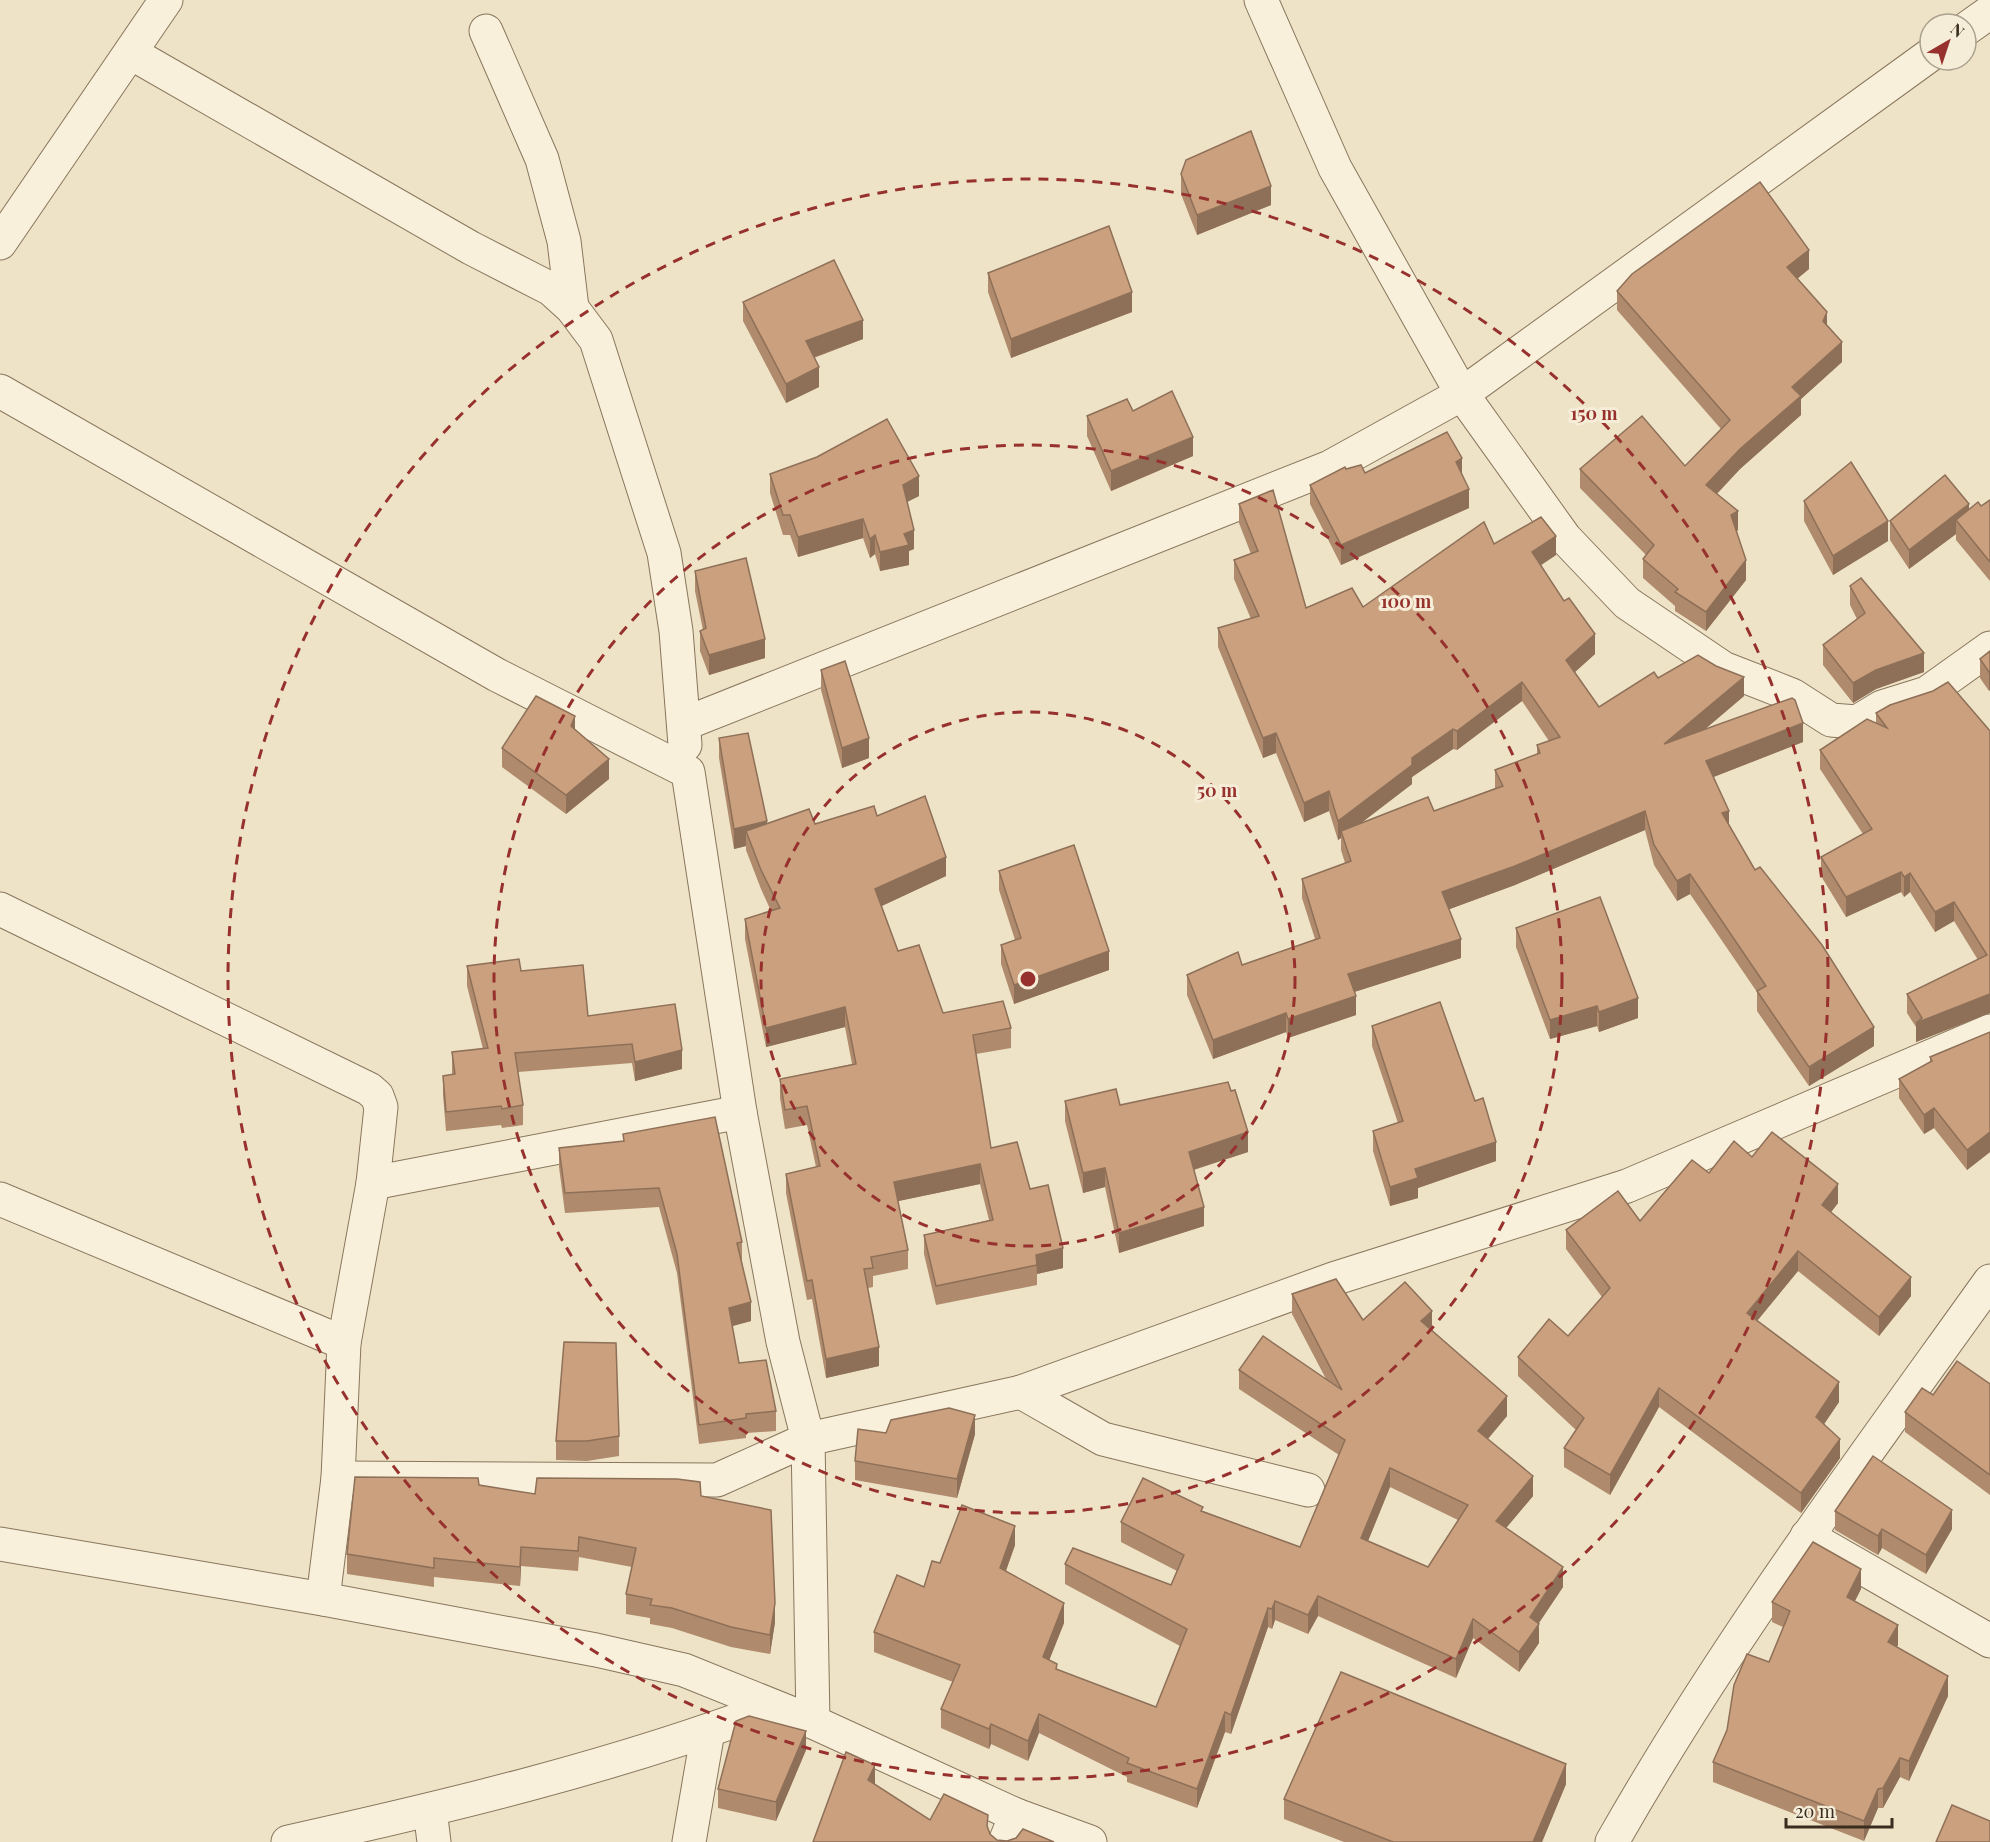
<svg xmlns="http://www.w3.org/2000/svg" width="1990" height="1842" font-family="'Playfair Display',serif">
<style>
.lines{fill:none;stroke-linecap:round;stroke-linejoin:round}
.street-casing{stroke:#89765d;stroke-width:35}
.street{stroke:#f8f0db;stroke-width:33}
.wall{fill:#af8a6c;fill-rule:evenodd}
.shaded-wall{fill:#8e7058}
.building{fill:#cba07e;stroke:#8e7058;stroke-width:1.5;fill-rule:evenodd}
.ring{fill:none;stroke:#97312e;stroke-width:3;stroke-dasharray:10 8}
.centre{fill:#97312e;stroke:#f5edd7;stroke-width:3}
.ring-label{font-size:18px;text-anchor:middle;font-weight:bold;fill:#97312e;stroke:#f5edd7;stroke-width:6;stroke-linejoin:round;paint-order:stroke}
</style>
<rect width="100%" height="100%" fill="#eee3c7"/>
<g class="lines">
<!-- street casing -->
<g class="street-casing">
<g id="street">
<polyline points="1261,0 1335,168 1462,394 1565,538 1627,603 1723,668 1792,695 1831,720 1857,722 1882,707 1927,693 1990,648"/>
<polyline points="1966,29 1990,12"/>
<polyline points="486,31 542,159 564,241 572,308"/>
<polyline points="131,53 471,248 551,289 572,308 596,340 664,553 676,631 685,745"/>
<polyline points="0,243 166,0"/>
<polyline points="0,391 497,675 688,772 740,1112 783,1342 808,1439 813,1722"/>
<polyline points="684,724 1330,467 1462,394 1930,55"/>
<polyline points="0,909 369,1089 377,1096 381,1107 373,1183 344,1343 338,1478 323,1599"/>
<polyline points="373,1183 740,1112"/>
<polyline points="0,1199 344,1343"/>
<polyline points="1021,1392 1103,1439 1308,1490"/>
<polyline points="338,1478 717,1480 808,1439 1021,1392 1333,1279 1627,1186 1990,1031"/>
<polyline points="1807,1536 1990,1641"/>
<polyline points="0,1544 323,1599 596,1650 684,1670 813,1722 1016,1815 1090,1842"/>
<polyline points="430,1810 434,1842"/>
<path d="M288,1842C451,1806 616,1766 773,1707"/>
<polyline points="689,1842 708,1731"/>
<polyline points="1005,1842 1016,1815"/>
<path d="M1612,1842C1723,1646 1859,1464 1990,1281"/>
</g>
</g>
<!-- street -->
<use href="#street" class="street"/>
</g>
<!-- wall -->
<g class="wall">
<polygon points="1181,174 1271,205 1197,235 1181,194"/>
<polygon points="1809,269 1797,279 1827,325 1842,362 1801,399 1801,415 1740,469 1717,494 1738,530 1736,532 1746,580 1706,631 1675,611 1675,606 1643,578 1643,559 1646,555 1580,488 1580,469 1685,466 1721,429 1617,310 1617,291"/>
<polygon points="988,273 1132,312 1011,358 988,292"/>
<polygon points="743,302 863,339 814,358 819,387 786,403 743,321"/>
<polygon points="1133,411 1193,456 1111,491 1087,436 1087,416"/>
<polygon points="1346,469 1365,473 1462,473 1469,508 1341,565 1310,504 1310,485"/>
<polygon points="770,474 919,496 907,502 914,549 909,551 909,565 880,571 875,554 870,558 863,538 798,557 790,535 783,535 770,493"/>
<polygon points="1990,500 1990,581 1956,540 1956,534 1909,569 1890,540 1890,521 1969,509 1981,506"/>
<polygon points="1804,501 1888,541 1833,575 1804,521"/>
<path d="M1239,504L1306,608L1363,607L1494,544L1556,555L1541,565L1595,654L1575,672L1599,707L1658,678L1744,696L1704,730L1803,742L1713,777L1729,826L1755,870L1874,1046L1809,1086L1757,1011V992L1690,894L1677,901L1654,865L1645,830L1515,885L1449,909L1461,958L1354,992L1356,1015L1288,1038L1286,1032L1213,1059L1187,995V975L1242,965L1315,939L1302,898V879L1345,863L1341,850V838L1338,840L1329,811L1304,822L1276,753L1263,758L1218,647V628L1251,619L1234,579V560L1251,554L1239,523ZM1522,701L1549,741L1537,745V754L1495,770V788L1434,811L1361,823L1412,784V777L1453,749L1457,750Z"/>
<polygon points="695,571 765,658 709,675 700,651 700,631 703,630 695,591"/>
<polygon points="1850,586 1924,672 1876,689 1853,703 1823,665 1823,645 1857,619 1850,605"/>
<polygon points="1990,651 1990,690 1989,691 1980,678 1980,659"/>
<polygon points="821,670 869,758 842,768 821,690"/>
<polygon points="1876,713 1990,731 1990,1013 1916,1042 1916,1027 1907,1013 1907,994 1978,960 1954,921 1935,932 1910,892 1904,897 1901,892 1846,917 1821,876 1821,857 1863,834 1820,769 1820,750 1876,723"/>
<polygon points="575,730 609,779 566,814 502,767 502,748"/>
<polygon points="719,738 767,824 815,824 877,816 946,876 882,906 898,951 943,1013 1011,1028 1011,1048 976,1054 991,1148 1030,1189 1063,1268 1037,1274 1037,1285 936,1305 924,1254 924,1235 989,1220 980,1184 898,1201 908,1250 908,1269 873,1276 873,1287 868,1288 879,1366 826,1378 812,1299 807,1300 786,1193 786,1174 816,1167 807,1125 785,1129 780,1098 780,1079 852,1064 845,1027 766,1047 745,939 745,919 771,911 761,889 746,850 746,846 734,849 719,758"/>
<polygon points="999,871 1109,970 1014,1004 1001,964 1001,945 1015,940 999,890"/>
<polygon points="1516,928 1638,1018 1599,1032 1597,1026 1550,1039 1516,947"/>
<polygon points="467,966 521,971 588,1016 682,1069 635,1081 632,1063 518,1072 523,1105 523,1125 502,1128 501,1125 446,1131 443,1095 443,1076 452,1074 452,1052 483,1049 467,986"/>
<polygon points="1372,1026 1496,1161 1418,1188 1418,1198 1390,1206 1373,1151 1373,1131 1398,1123 1372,1046"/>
<polygon points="1990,1032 1990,1152 1967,1170 1934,1128 1924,1134 1899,1098 1899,1079 1930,1062 1930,1057"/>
<polygon points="1065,1101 1120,1105 1248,1152 1194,1170 1204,1226 1119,1253 1105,1187 1083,1193 1065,1121"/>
<polygon points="623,1134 742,1242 742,1262 751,1321 732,1326 739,1363 776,1411 776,1431 746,1433 746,1438 699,1444 677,1273 659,1207 565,1213 559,1167 559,1148 623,1141"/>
<polygon points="1752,1157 1838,1203 1831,1212 1911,1296 1879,1336 1798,1271 1757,1321 1839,1402 1824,1424 1840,1458 1801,1513 1659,1407 1610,1495 1564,1467 1564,1448 1576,1430 1518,1376 1518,1357 1568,1336 1602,1297 1566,1249 1566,1230 1640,1221 1709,1173"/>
<path d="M1292,1294L1363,1320L1432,1330L1507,1416L1487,1439L1533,1496L1506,1528L1563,1587L1539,1623V1643L1519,1672L1473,1638L1456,1678L1318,1616L1308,1634L1275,1620L1272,1629L1268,1627L1231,1734L1225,1732L1197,1808L1127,1782V1777L1039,1733L1028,1761L991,1744L989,1749L941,1728V1709L953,1682L874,1652V1632L924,1587L940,1563L1015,1545L1006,1571L1064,1623L1049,1660L1057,1670L1156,1707L1180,1646L1065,1584V1564L1171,1585L1177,1571L1121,1542V1522L1203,1511L1300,1547L1339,1455L1239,1389V1370L1326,1379L1292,1314ZM1390,1487L1458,1520L1428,1567L1368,1541Z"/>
<polygon points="1990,1384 1990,1495 1905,1432 1905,1412 1933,1395"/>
<polygon points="886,1433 975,1434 957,1498 855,1480 855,1461"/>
<polygon points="619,1436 619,1456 587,1461 556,1460 556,1441"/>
<polygon points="479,1485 535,1494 701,1496 775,1622 770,1654 731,1647 672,1628 650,1624 650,1618 626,1614 626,1594 632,1567 579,1557 578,1571 521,1566 520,1586 434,1577 434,1587 347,1574 347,1554"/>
<polygon points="1835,1511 1952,1529 1926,1574 1882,1548 1878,1555 1835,1530"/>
<polygon points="1861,1589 1855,1601 1898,1645 1896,1647 1948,1696 1909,1781 1900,1777 1883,1808 1878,1808 1864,1841 1713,1782 1713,1762 1769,1662 1783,1627 1772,1622 1772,1602"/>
<polygon points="806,1750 776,1821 718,1808 718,1789"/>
<polygon points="1566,1784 1542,1842 1344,1842 1284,1819 1284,1799"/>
</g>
<!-- shaded-wall -->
<g class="shaded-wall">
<polygon points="1271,186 1271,205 1197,235 1197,215"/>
<polygon points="1809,250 1809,269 1787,287 1787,267"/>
<polygon points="1132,292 1132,312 1011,358 1011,339"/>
<polygon points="1827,312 1827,332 1823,321"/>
<polygon points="863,320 863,339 806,360 806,341"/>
<polygon points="1842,342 1842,362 1801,399 1801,415 1740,469 1706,505 1706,485 1792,387"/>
<polygon points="819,367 819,387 786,403 786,384"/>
<polygon points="1193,437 1193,456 1111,491 1111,471"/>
<polygon points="1462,458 1462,478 1456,462"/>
<polygon points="919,476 919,496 903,504 903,485"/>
<polygon points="1469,489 1469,508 1341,565 1341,545"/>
<polygon points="1969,504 1969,524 1956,520 1956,534 1909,569 1909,550"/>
<polygon points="1738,511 1738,530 1731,535 1731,515"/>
<polygon points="863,519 863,538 798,557 798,537"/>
<polygon points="1888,521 1888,541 1833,575 1833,556"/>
<polygon points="914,530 914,549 909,551 909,565 880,571 880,552 904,534"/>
<polygon points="875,535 875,554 870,558 870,539"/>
<polygon points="1556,536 1556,555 1532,571 1532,552"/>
<polygon points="1746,560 1746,580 1706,631 1706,612"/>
<polygon points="1595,634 1595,654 1566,680 1566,660"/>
<polygon points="765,639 765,658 709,675 709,655"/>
<polygon points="1924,653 1924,672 1876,689 1853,703 1853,683 1876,670"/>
<polygon points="1990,671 1990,690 1989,691 1989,672"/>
<polygon points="1744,677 1744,696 1664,764 1664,744"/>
<polygon points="1522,682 1522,701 1457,750 1457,731"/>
<polygon points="575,716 575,736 571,726"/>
<polygon points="1803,723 1803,742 1706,780 1706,761"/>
<polygon points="1453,729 1453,749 1412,777 1412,784 1343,837 1341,831 1341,838 1338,840 1338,821 1412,758"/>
<polygon points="1276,733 1276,753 1263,758 1263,738"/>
<polygon points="869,738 869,758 842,768 842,748"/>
<polygon points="609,759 609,779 566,814 566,795"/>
<polygon points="1329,791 1329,811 1304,822 1304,803"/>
<polygon points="1645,811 1645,830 1515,885 1442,912 1442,892"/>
<polygon points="1729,811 1729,831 1722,813"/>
<polygon points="767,821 767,840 746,831 746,846 734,849 734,829"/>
<polygon points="946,857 946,876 875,909 875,889"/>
<polygon points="1901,872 1901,892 1846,917 1846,897"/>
<polygon points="1910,873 1910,892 1904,897 1904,877"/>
<polygon points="1690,874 1690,894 1677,901 1677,881"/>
<polygon points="1954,902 1954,921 1935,932 1935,912"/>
<polygon points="1461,939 1461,958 1348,994 1348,974"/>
<polygon points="1109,951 1109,970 1014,1004 1014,985"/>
<polygon points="1990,994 1990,1013 1916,1042 1916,1023"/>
<polygon points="1356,996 1356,1015 1288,1038 1288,1019"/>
<polygon points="1638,998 1638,1018 1599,1032 1599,1012"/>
<polygon points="1597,1006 1597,1026 1550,1039 1550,1020"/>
<polygon points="845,1007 845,1027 766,1047 766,1028"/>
<polygon points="1286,1013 1286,1032 1213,1059 1213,1040"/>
<polygon points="1874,1027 1874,1046 1809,1086 1809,1067"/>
<polygon points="682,1050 682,1069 635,1081 635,1062"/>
<polygon points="1934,1108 1934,1128 1924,1134 1924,1115"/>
<polygon points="1248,1132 1248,1152 1189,1171 1189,1152"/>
<polygon points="1990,1132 1990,1152 1967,1170 1967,1150"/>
<polygon points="1496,1142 1496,1161 1418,1188 1418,1198 1390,1206 1390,1187 1415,1169"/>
<polygon points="980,1164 980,1184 894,1202 894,1182"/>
<polygon points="1105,1168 1105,1187 1083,1193 1083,1173"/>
<polygon points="1838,1184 1838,1203 1822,1224 1822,1205"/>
<polygon points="1204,1207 1204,1226 1119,1253 1119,1233"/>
<polygon points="1063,1248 1063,1268 1037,1274 1036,1255"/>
<polygon points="1798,1251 1798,1271 1747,1333 1747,1313"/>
<polygon points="1911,1277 1911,1296 1879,1336 1879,1317"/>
<polygon points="751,1302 751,1321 729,1327 729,1308"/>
<polygon points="1432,1311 1432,1330 1421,1321"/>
<polygon points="879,1347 879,1366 826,1378 826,1359"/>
<polygon points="1839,1382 1839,1402 1816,1436 1816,1417"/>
<polygon points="1659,1388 1659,1407 1610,1495 1610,1475"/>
<polygon points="1507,1396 1507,1416 1478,1451 1478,1431"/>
<polygon points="975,1415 975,1434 957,1498 957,1479"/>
<polygon points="1840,1439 1840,1458 1801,1513 1801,1493"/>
<polygon points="1390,1468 1390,1487 1361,1558 1361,1538"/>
<polygon points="1533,1476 1533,1496 1496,1540 1496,1521"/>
<polygon points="1952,1510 1952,1529 1926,1574 1926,1555"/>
<polygon points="1015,1526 1015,1545 1000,1587 1000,1568"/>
<polygon points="1882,1529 1882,1548 1878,1555 1878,1536"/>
<polygon points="521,1547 521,1566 520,1586 520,1567"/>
<polygon points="1563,1567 1563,1587 1530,1636 1530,1617"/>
<polygon points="1861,1569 1861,1589 1847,1616 1847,1597"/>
<polygon points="1318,1596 1318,1616 1308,1634 1308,1615"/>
<polygon points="1275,1601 1275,1620 1272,1629 1272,1609"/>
<polygon points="775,1603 775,1622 770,1654 770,1635"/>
<polygon points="1064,1603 1064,1623 1043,1676 1043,1657"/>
<polygon points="1268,1608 1268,1627 1231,1734 1231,1715"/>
<polygon points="1473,1619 1473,1638 1456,1678 1456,1659"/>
<polygon points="1539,1624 1539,1643 1519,1672 1519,1652"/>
<polygon points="1898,1625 1898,1645 1888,1662 1888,1642"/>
<polygon points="1948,1676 1948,1696 1909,1781 1909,1761"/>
<polygon points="1225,1712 1225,1732 1197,1808 1197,1789"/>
<polygon points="1039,1714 1039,1733 1028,1761 1028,1741"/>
<polygon points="991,1724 991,1744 989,1749 989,1729"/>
<polygon points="806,1731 806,1750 776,1821 776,1802"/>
<polygon points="1900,1758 1900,1777 1883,1808 1883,1788"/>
<polygon points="1566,1764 1566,1784 1542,1842 1533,1842"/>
<polygon points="875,1765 875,1785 868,1780"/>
<polygon points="1878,1789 1878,1808 1864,1841 1864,1821"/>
</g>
<!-- building -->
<g class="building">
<polygon points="1251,131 1271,186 1197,215 1181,174 1186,160"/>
<polygon points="1760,182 1809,250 1787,267 1827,312 1823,321 1842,342 1792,387 1801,396 1740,449 1706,485 1738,511 1731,515 1746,560 1706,612 1675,592 1678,589 1643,559 1654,545 1580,469 1642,416 1685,466 1730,420 1617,291 1632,274"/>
<polygon points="1109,226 1132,292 1011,339 988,273"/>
<polygon points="834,260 863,320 806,341 819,367 786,384 743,302"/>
<polygon points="1172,391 1193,437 1111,471 1087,416 1127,399 1133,411"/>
<polygon points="887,419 919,476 903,485 914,530 904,534 909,545 880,552 875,535 870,539 863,519 798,537 790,515 783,515 770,474 817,457"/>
<polygon points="1447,432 1462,458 1456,462 1469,489 1341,545 1310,485 1345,467 1346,469 1361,465 1365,473"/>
<polygon points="1851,462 1888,521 1833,556 1804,501"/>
<polygon points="1945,475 1969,504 1909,550 1890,521"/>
<polygon points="1273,490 1306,608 1352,588 1363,607 1484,522 1494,544 1541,517 1556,536 1532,552 1564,601 1569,598 1595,634 1566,660 1599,707 1654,672 1658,678 1698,655 1716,666 1744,677 1664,744 1792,698 1795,700 1803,723 1706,761 1729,811 1722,813 1755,870 1760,867 1822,945 1874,1027 1809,1067 1757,991 1766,986 1690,874 1677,881 1654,845 1645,811 1515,866 1442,892 1461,939 1348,974 1356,996 1288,1019 1286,1013 1213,1040 1187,975 1238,952 1242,965 1320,938 1302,879 1351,861 1341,831 1428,797 1434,811 1503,786 1495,770 1540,753 1537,745 1560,737 1522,682 1457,731 1453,729 1412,758 1412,765 1338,821 1329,791 1304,803 1276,733 1263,738 1218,628 1259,616 1234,560 1258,551 1239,504"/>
<polygon points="1990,500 1990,562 1956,520 1978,502 1981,506"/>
<polygon points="746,558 765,639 709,655 700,631 706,628 695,571"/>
<polygon points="1861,578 1924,653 1876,670 1853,683 1823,645 1865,613 1850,586"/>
<polygon points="1990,651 1990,671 1989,672 1980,659"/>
<polygon points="845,661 869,738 842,748 821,670"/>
<polygon points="1948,682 1990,731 1990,994 1916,1023 1922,1018 1907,994 1987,955 1954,902 1935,912 1910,873 1904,877 1901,872 1846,897 1821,857 1872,829 1820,750 1867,719 1887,728 1876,713 1890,705 1933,691"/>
<polygon points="536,696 575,716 571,726 609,759 566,795 502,748"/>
<polygon points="748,733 767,821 734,829 719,738"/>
<polygon points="925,796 946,857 875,889 898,951 919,945 943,1013 1003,1001 1011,1028 973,1035 991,1148 1017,1142 1030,1189 1048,1185 1063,1248 1036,1255 1037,1265 936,1286 924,1235 993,1220 980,1164 894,1182 908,1250 871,1257 873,1268 864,1269 879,1347 826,1359 812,1280 807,1281 786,1174 820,1166 807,1106 785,1110 780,1079 856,1064 845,1007 766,1028 745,919 780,908 761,870 746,831 809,809 815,824 874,806 877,816"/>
<polygon points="1074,845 1109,951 1014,985 1001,945 1021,938 999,871"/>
<polygon points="1600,897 1638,998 1599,1012 1597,1006 1550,1020 1516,928"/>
<polygon points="519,959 521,971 583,965 588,1016 675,1004 682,1050 635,1062 632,1044 515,1053 523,1105 502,1109 501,1106 446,1112 443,1076 455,1074 452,1052 488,1048 467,966"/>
<polygon points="1440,1002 1475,1101 1483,1098 1496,1142 1415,1169 1418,1178 1390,1187 1373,1131 1403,1121 1372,1026"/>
<polygon points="1990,1032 1990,1132 1967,1150 1934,1108 1924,1115 1899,1079 1932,1061 1930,1057"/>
<polygon points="1228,1082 1231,1091 1235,1090 1248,1132 1189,1152 1204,1207 1119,1233 1105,1168 1083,1173 1065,1101 1116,1089 1120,1105"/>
<polygon points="715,1117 742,1242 737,1243 751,1302 729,1308 739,1363 766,1360 776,1411 746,1414 746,1418 699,1425 677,1254 659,1188 565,1193 559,1148 624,1141 623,1134"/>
<polygon points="1772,1132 1838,1184 1822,1205 1911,1277 1879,1317 1798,1251 1747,1313 1839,1382 1816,1417 1840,1439 1801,1493 1659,1388 1610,1475 1564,1448 1584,1418 1518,1357 1549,1319 1568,1336 1610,1288 1566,1230 1618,1191 1640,1221 1692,1160 1709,1173 1734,1141 1752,1157"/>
<path d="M1336,1279L1363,1320L1405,1282L1432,1311L1421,1321L1507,1396L1478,1431L1533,1476L1496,1521L1563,1567L1530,1617L1539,1624L1519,1652L1473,1619L1456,1659L1318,1596L1308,1615L1275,1601L1272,1609L1268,1608L1231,1715L1225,1712L1197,1789L1127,1763L1129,1758L1039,1714L1028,1741L991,1724L989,1729L941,1709L960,1665L874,1632L897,1575L924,1587L932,1561L940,1563L962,1505L1015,1526L1000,1568L1064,1603L1043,1657L1057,1664L1056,1669L1156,1707L1187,1629L1065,1564L1073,1548L1171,1585L1184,1555L1121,1522L1143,1478L1203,1507L1201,1511L1300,1547L1345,1440L1239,1370L1263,1336L1342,1390L1292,1294ZM1390,1468L1468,1505L1428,1567L1361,1538Z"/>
<polygon points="564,1342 616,1343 619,1436 587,1441 556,1441"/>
<polygon points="1957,1361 1990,1384 1990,1475 1905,1412 1922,1388 1933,1395"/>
<polygon points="949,1408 975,1415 957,1479 855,1461 858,1429 886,1433 891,1420"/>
<polygon points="1873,1456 1952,1510 1926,1555 1882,1529 1878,1536 1835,1511"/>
<polygon points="355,1477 478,1478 479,1485 535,1494 537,1478 677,1479 700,1482 701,1496 771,1510 775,1603 770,1635 731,1627 672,1608 650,1605 652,1599 626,1594 636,1548 579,1537 578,1551 521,1547 520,1567 434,1558 434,1568 347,1554"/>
<polygon points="1813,1542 1861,1569 1847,1597 1898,1625 1888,1642 1948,1676 1909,1761 1900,1758 1883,1788 1878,1789 1864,1821 1713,1762 1727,1730 1734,1685 1747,1654 1769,1662 1790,1611 1772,1602"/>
<polygon points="1341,1672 1566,1764 1533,1842 1393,1842 1284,1799"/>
<polygon points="749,1716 806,1731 776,1802 718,1789 736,1721"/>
<polygon points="846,1752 875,1765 868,1780 930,1820 944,1794 988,1815 987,1826 990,1834 997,1840 1007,1841 1016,1838 1023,1829 1054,1842 813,1842"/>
<polygon points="1952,1805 1990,1821 1990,1842 1936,1842"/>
</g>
<!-- distance rings -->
<g class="ring">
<circle cx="1028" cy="979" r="267"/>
<circle cx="1028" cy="979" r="534"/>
<circle cx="1028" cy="979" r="800"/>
</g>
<circle cx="1028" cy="979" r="9" class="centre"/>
<g class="ring-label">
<text x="1594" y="420">150 m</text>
<text x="1406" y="608">100 m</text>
<text x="1217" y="797">50 m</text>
</g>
<!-- north arrow -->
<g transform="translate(1948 42) rotate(39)"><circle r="28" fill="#f5edd7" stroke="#aaa08e" stroke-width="1.5"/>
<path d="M0-4.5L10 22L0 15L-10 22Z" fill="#97312e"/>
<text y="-9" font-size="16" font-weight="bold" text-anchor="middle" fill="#3a2d20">N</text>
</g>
<!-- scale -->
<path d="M1786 1818v9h106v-9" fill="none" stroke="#3a2d20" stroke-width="3"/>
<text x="1795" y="1818" font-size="18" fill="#3a2d20" stroke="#f5edd7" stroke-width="4.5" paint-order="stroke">20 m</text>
</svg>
